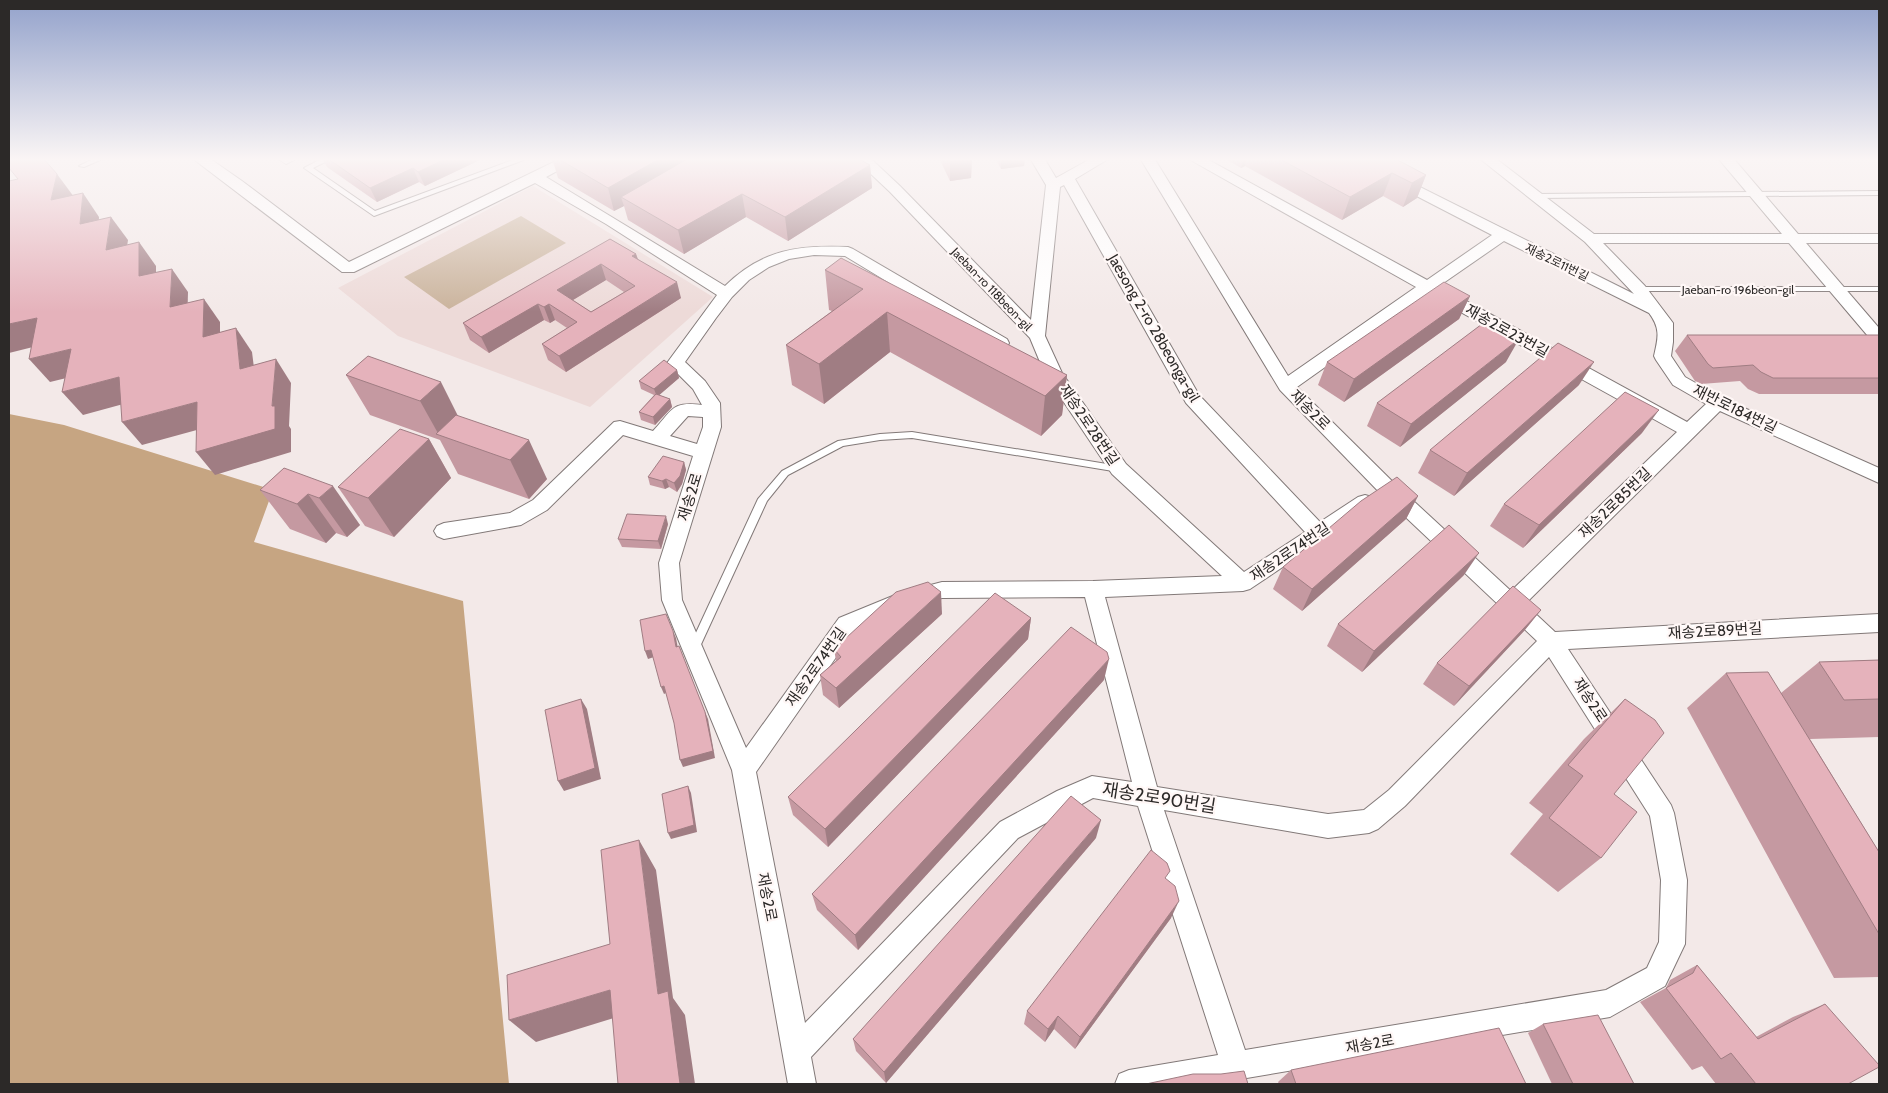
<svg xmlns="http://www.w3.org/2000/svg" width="1888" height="1093" font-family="Cabin,'Noto Sans KR',sans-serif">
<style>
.built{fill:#eddad8}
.green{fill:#cab39c}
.forest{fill:#c6a582}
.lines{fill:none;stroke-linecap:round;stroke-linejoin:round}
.lane-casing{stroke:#827978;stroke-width:2}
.street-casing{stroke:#827978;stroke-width:2}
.lane{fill:#fff;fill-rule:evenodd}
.street{fill:#fff;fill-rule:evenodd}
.wall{fill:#c599a1;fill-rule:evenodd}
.shaded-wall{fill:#a07d83}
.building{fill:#e5b2bb;stroke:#a07d83;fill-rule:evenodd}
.labels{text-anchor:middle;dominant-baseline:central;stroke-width:4.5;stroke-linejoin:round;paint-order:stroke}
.far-street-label{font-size:12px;fill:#2c2928;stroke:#fff7f6}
.street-label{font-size:15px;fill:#2c2928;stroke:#fff7f6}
.near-street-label{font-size:18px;fill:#2c2928;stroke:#fff7f6}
</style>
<rect width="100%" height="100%" fill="#f3e9e8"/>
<!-- built -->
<polygon class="built" points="533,186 713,297 590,407 398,336 338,288"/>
<!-- green -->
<polygon class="green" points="521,216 566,243 449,309 404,277"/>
<!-- forest -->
<polygon class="forest" points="9,414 64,425 273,490 254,542 463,601 509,1084 9,1084"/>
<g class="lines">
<!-- lane casing -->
<g class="lane-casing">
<g id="lane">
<polygon points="95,158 105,158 84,167 79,166"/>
<polygon points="277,158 298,158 286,164"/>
<polygon points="323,158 333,158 313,168 375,211 518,158 529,158 374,216 304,168"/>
<polygon points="1879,191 1879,195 1536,198 1532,196 1536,194"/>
<rect x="1636" y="287" width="243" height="4"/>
<polygon points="912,432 1119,466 1124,469 1119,472 912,438 880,440 843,446 788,475 767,501 697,653 693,655 689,653 688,650 758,499 782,471 838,441 880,434"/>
</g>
</g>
<!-- street casing -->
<g class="street-casing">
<path id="street" d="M192,158H209L242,181L349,262L562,158H581L546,177L725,286C763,249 798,245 848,247L853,249L1007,339L1009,343L1007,347L1001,348L995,347L845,256L814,255L789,259L769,267L749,280L732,297L716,318L685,362L705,381L720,403L721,427L679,563L682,600L746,748L839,618L900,593L942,582L1093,581L1222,576L1112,474L1045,374L1030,338L890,192L854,158H870L900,186L1031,320L1046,185L1030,158H1044L1056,178L1092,158H1110L1075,179L1199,395L1320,522L1358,497L1365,495L1372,497L1375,502L1372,507L1250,589L1243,591L1105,597L1157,787L1328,814L1364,810L1389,790L1537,641L1380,493L1280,390L1140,158H1154L1288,376L1416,287L1187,158H1205L1427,280L1492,235L1343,158H1362L1634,294L1585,242L1479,158H1495L1594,234H1782L1718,158H1733L1798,234H1879V243H1806L1879,328V343L1873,342L1789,243H1603L1645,286L1673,323V342L1671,356L1685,377L1724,399L1879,468V483L1720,411L1525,604L1555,632L1879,614V632L1568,649L1671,805L1674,813L1687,880L1685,944L1665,986L1610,1017L1211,1084H1115L1119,1074L1129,1070L1218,1055L1138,806L1093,798L1018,838L811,1057L816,1084H788L732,770L662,600L659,563L693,456L623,435L547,510L521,525L444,539L437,536L434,531L437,526L444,523L510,513L533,500L614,422L620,421L653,431C673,410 671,401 702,405L693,389L667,363L717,295L606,224L535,183L354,272H342ZM1064,185L1186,403L1305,532L1244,572L1126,464L1062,373L1045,336L1060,187ZM1504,241L1649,313C1661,329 1658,338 1654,356L1656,360L1673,385L1706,404L1687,422L1439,286ZM1428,294L1677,432L1511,591L1394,483L1297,387ZM688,416L703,417V427L697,444L670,436ZM1085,597L1132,782L1092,776L1057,791L1000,822L805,1023L756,772L855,630L911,606L942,598ZM1549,657L1650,816L1661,880L1659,942L1647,968L1606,990L1245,1050L1164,810L1328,838L1369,833L1378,829L1405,806Z"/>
</g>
<!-- lane -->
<use href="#lane" class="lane"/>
<!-- street -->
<use href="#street" class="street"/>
</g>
<!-- wall -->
<g class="wall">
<polygon points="322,158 484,158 425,186 419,182 377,202 327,167"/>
<polygon points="552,158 857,158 870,165 872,188 788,241 746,217 684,254 628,220 624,206 614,211 558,178"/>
<polygon points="939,158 972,158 971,178 950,181"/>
<polygon points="995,158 1025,158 1024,166 1001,169"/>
<polygon points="1224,158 1394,158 1426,175 1417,198 1403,207 1383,196 1342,220 1245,166 1241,168"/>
<path d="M610,239L636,254L638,259L681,298L566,372L548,360L542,344L567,328L555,320L550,323L544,320L489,353L470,340L463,323ZM606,280L624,292L591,312L573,300Z"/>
<polygon points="825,270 1067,375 1062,415 1041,436 890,352 824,404 792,385 786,345 832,311 829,310"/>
<polygon points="1470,296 1459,319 1344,402 1318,385 1327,362"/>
<polygon points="1687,335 1879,335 1879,394 1759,394 1748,389 1740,381 1701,384 1695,381 1675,351"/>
<polygon points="368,356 458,416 547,479 529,499 458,474 440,440 370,415 346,375"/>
<polygon points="1506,362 1400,447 1367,426 1377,403"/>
<polygon points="677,370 679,378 659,395 670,399 672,407 655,425 641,420 639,412 654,395 641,389 639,381"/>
<polygon points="1579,385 1454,496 1418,473 1430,450"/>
<polygon points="1642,433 1523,548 1490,526 1504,504"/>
<polygon points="429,439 451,478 394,537 365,526 338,487"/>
<polygon points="684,462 686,470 682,484 677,492 669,487 665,489 650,485 648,477"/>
<polygon points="284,468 360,525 347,537 336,533 326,543 290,529 260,490"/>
<polygon points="1418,496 1406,519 1302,611 1273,589 1283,567"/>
<polygon points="668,524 661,549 622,547 618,539"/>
<polygon points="1464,575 1362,672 1327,646 1338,624"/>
<polygon points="1541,610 1524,631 1454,706 1423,684 1437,663"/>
<polygon points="942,614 839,708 823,695 820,675 836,661 834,649"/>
<polygon points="1031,618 1028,639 828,847 793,815 788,797"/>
<polygon points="1879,660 1879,737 1810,739 1879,852 1879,977 1834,978 1687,708 1726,673 1781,693 1819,662"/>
<polygon points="1104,680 858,950 817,910 812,894"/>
<polygon points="1625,699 1614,794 1601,858 1558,892 1510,854 1543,814 1529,803 1584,739"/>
<polygon points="1096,838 886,1083 856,1051 853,1039"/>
<polygon points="1166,879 1171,918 1075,1049 1054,1029 1045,1042 1024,1024 1027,1011"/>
<polygon points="1697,965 1756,1037 1793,1017 1825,1004 1848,1084 1716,1084 1702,1066 1692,1070 1640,1002 1666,988 1670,980"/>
<polygon points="1543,1024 1634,1084 1552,1084 1528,1033"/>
<polygon points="1291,1070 1526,1084 1279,1084 1278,1082"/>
</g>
<!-- shaded-wall -->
<g class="shaded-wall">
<polygon points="447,158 484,158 425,186 418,172"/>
<polygon points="661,158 707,158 621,197 624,206 614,211 608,188"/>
<polygon points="967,158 972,158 971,178 950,181 950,161"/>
<polygon points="1001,158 1025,158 1024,166 1001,169"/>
<polygon points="1244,158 1246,158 1245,166 1241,168"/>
<polygon points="870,165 872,188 788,241 785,217"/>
<polygon points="413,168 419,182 377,202 370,188"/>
<polygon points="1392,173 1383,196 1342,220 1350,197"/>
<polygon points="57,174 74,197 51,200"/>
<polygon points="1426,175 1417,198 1403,207 1412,183"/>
<polygon points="83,193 99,217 98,247 80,224"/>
<polygon points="742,194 746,217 684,254 678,230"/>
<polygon points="111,217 128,240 123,273 106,250"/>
<polygon points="139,242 156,266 156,300 139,276"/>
<polygon points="636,254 641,270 632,256"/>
<polygon points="601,264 606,280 563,306 557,290"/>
<polygon points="172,269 188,292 187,330 170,307"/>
<polygon points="677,282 681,298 566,372 559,356"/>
<polygon points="1470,296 1459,319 1344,402 1354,379"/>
<polygon points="204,299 220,322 220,360 203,337"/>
<polygon points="538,304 544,320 489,353 481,337"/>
<polygon points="549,304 555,320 550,323 544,307"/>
<polygon points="887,312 890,352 824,404 819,364"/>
<polygon points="37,318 57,341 9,353 9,324"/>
<polygon points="236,328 252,352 257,392 240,369"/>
<polygon points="1519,339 1506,362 1400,447 1411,424"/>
<polygon points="71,349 91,372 50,382 29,359"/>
<polygon points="276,359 291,383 289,426 291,429 291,452 215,475 196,452 272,406"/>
<polygon points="1594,362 1579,385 1454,496 1467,473"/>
<polygon points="677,370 679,378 657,397 654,389"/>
<polygon points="1067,375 1062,415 1041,436 1045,396"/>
<polygon points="119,377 138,400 83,415 62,392"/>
<polygon points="441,382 461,422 439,435 420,401"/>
<polygon points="670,399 672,407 655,425 653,417"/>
<polygon points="197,402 215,425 142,445 122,422"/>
<polygon points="1659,410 1642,433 1523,548 1539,525"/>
<polygon points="429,439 451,478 394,537 368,498"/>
<polygon points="529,440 547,479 529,499 510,460"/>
<polygon points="684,462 686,470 682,484 677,492 674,483"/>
<polygon points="666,479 669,487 665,489 662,481"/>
<polygon points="333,486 360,525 347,537 319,498"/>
<polygon points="308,494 336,533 326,543 297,504"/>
<polygon points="1418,496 1406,519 1302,611 1312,589"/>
<polygon points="666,516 668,524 661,549 658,541"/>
<polygon points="1479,553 1464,575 1362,672 1374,651"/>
<polygon points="941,592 942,614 839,708 836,688"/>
<polygon points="1541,610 1524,631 1454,706 1469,686"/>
<polygon points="1031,618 1028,639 828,847 825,829"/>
<polygon points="673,631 676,638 679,654 676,647"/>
<polygon points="651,650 654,657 648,659 645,651"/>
<polygon points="1109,659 1104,680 858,950 855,935"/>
<polygon points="664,686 666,693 664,694 661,687"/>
<polygon points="581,699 587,709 601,779 564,791 558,781"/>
<polygon points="705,712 708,719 715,758 683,767 680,760"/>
<polygon points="688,786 691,793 697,832 671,839 668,833"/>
<polygon points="1101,820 1096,838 886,1083 884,1072"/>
<polygon points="639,840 656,870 673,998 685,1015 695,1084 680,1084 658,994"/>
<polygon points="1179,901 1171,918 1075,1049 1080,1037"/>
<polygon points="610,990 630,1013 536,1042 509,1020"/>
<polygon points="1058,1016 1054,1029 1045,1042 1048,1029"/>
</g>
<!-- building -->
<g class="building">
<polygon points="9,158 43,158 57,174 51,200 83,193 80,224 111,217 106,250 139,242 139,276 172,269 170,307 204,299 203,337 236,328 240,369 276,359 272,406 275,406 275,429 196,452 197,402 122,422 119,377 62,392 71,349 29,359 37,318 9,324 9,181 18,179 9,168"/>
<polygon points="327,158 447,158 418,172 413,168 370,188"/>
<polygon points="557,158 661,158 608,188"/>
<polygon points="689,158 857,158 870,165 785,217 742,194 678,230 621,197"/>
<polygon points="949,158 967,158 950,161"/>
<polygon points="1278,158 1394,158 1426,175 1412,183 1392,173 1350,197"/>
<path d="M610,239L636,254L632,256L677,282L559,356L542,344L577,322L549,304L544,307L538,304L481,337L463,323ZM601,264L635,286L591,312L557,290Z"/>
<polygon points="841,258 1067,375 1045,396 887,312 819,364 786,345 863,289 825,270"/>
<polygon points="1444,282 1470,296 1354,379 1327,362"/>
<polygon points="1486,321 1519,339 1411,424 1377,403"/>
<polygon points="1687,335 1879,335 1879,378 1773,378 1761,372 1753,365 1713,368 1708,364"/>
<polygon points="1558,343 1594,362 1467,473 1430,450"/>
<polygon points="368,356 441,382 420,401 346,375"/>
<polygon points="664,360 677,370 654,389 639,381"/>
<polygon points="1625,392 1659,410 1539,525 1504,504"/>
<polygon points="656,394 670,399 653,417 639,412"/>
<polygon points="456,415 529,440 510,460 436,434"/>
<polygon points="400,429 429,439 368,498 338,487"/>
<polygon points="663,456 684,462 680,476 674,483 666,479 662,481 648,477"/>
<polygon points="284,468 333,486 319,498 308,494 297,504 260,490"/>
<polygon points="1397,477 1418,496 1312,589 1283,567 1361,501"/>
<polygon points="627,514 666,516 658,541 618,539"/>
<polygon points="1449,525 1479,553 1374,651 1338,624"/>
<polygon points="928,582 941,592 836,688 820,675 841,657 834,649 896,592"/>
<polygon points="1513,586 1541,610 1469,686 1437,663"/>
<polygon points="995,593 1031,618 825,829 788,797"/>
<polygon points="666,614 673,631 676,647 679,646 705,712 713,751 680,760 674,723 664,686 661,687 651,650 645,651 640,620"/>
<polygon points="1071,627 1107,652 1109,659 855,935 812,894"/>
<polygon points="1879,660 1879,699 1844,700 1819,662"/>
<polygon points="1768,672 1879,852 1879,934 1726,673"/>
<polygon points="581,699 595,768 558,781 545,710"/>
<polygon points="1625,699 1655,720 1664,733 1614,794 1637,812 1601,858 1549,818 1583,776 1568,765"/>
<polygon points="688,786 694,825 668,833 662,794"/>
<polygon points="1071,796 1101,820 884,1072 853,1039"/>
<polygon points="639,840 658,994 668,991 680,1084 618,1084 610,990 509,1020 507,975 610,944 601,850"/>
<polygon points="1151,850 1167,863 1170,871 1165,878 1175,886 1179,901 1080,1037 1058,1016 1048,1029 1027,1011"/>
<polygon points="1697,965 1758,1039 1825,1004 1879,1065 1879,1067 1848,1084 1756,1084 1731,1053 1721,1059 1666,988 1693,973"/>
<polygon points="1598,1015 1634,1084 1573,1084 1543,1024"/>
<polygon points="1499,1028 1526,1084 1296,1084 1291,1070"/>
<polygon points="1244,1071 1248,1084 1146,1084 1193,1074 1221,1074"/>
</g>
<!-- sky -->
<linearGradient id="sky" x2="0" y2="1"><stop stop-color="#93a2cb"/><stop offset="0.51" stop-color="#faf5f5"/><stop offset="1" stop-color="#faf5f5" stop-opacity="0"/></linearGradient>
<rect width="1888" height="312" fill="url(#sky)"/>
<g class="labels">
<!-- far-street labels -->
<g class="far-street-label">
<text transform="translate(1557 262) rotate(26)">재송2로11번길</text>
<text transform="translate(992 289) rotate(46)">Jaeban-ro 118beon-gil</text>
<text x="1738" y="289">Jaeban-ro 196beon-gil</text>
</g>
<!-- street labels -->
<g class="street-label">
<text transform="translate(1154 328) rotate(60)">Jaesong 2-ro 28beonga-gil</text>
<text transform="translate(1507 331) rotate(29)">재송2로23번길</text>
<text transform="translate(1735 409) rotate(26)">재반로184번길</text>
<text transform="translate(1310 410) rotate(45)">재송2로</text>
<text transform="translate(1089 425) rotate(56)">재송2로28번길</text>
<text transform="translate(690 497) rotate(-73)">재송2로</text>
<text transform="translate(1615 503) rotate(-44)">재송2로85번길</text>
<text transform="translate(1290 552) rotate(-34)">재송2로74번길</text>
<text transform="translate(1715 631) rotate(-3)">재송2로89번길</text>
<text transform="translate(816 667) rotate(-55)">재송2로74번길</text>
<text transform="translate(1590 700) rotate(57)">재송2로</text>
<text transform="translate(767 897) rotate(79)">재송2로</text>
<text transform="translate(1370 1044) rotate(-10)">재송2로</text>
</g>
<!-- near-street labels -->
<g class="near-street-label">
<text transform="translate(1159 798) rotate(9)">재송2로90번길</text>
</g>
</g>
<!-- border -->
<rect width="1888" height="1093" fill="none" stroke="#2c2928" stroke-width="20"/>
</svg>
